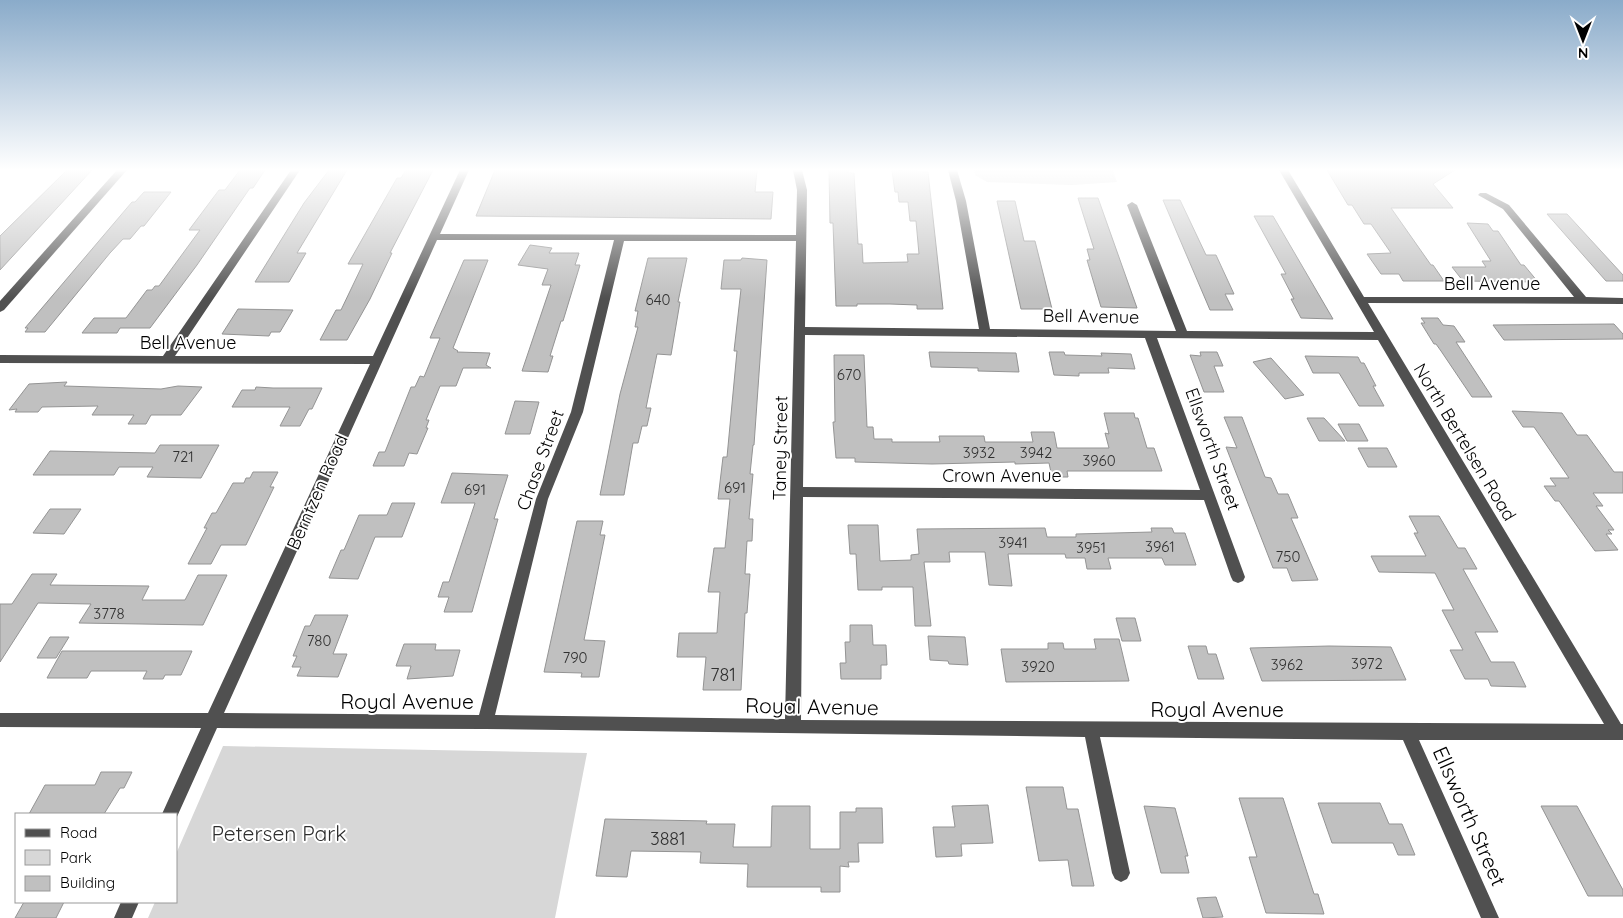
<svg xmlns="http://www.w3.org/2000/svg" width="1623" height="918" font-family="Quicksand,sans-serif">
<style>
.green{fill:#d7d7d7}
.building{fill:#c0c0c0;stroke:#949494}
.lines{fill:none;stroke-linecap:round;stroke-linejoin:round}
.minor{fill:#505050;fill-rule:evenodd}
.labels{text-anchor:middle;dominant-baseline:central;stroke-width:4;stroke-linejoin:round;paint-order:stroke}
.number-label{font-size:15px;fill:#303030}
.street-label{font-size:18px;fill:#000;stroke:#fff}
.near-number-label{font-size:18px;fill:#303030}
.near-street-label{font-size:21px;fill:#000;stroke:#fff}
.near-park-label{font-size:21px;fill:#2e2e2e;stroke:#fff}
</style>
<rect width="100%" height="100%" fill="#fff"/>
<!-- green -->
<g class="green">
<polygon points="974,170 1113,170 1117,182 1072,185 987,182 975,175"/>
<polygon points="223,746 587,753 555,918 148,918 155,902 176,902 176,854"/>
</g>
<!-- building -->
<g class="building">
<polygon points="67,170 92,170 0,270 0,236"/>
<polygon points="240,170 265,170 253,188 250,188 197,265 150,328 120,328 117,333 82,333 94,318 126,318 147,290 152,290 155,286 159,286 200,230 189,230 219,190 225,190"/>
<polygon points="329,170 347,170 297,253 306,253 289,282 255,282 304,203"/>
<polygon points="406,170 433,170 390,253 392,253 370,299 347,340 320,340 336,310 341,310 363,264 348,264 397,178 401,178"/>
<polygon points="495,170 757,170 755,192 773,192 771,219 476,216"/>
<polygon points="829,170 848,170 848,173 854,173 858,244 862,244 863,263 908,262 907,254 919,254 916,221 910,221 908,202 899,202 898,192 895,192 892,170 928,172 943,309 917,309 917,305 890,304 857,304 857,306 836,306 833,223 830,223"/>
<polygon points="1327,170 1455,170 1433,184 1453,208 1391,208 1431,265 1433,265 1444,281 1403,281 1399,274 1381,274 1367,254 1391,253 1371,224 1364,224 1352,205 1348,205"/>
<polygon points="144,192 171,192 144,226 141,226 130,239 123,239 110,253 45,332 25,332 28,328 25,328 132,202 135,202"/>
<polygon points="1078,198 1098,198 1137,308 1101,307 1087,260 1090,260 1087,249 1094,249"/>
<polygon points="1163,200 1180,200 1206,255 1216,255 1234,294 1225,294 1233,310 1210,310"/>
<polygon points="997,201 1015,201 1024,241 1035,241 1052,309 1021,309"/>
<polygon points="1547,214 1567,214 1623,275 1623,281 1606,281"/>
<polygon points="1254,216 1273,216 1333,319 1301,318 1291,299 1294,299 1281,274 1286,274"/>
<polygon points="1467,223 1488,224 1493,231 1498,231 1521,265 1524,265 1538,282 1463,281 1452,267 1486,267 1482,261 1491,261"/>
<polygon points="530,245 552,248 549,253 579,253 575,265 580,265 563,321 561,321 550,356 553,356 548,372 522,371 551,285 542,285 548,269 518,265"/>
<polygon points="648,258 687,258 678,302 680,302 671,355 657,354 646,408 651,408 647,426 642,426 638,443 633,443 624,495 600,495 620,394 638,327 635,327 638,311 635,311"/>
<polygon points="742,258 767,260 754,445 753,445 750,474 753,474 749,519 753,519 752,541 747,541 745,574 750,574 747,613 745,613 741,690 703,690 706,657 677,657 679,633 717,633 720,592 708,592 714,548 725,548 730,499 718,499 723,457 727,457 737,351 734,351 741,289 721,289 724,260 741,260"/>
<polygon points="464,260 488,260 453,348 458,351 457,352 490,353 486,365 491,368 463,368 456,386 440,386 426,420 429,420 426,428 428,428 417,454 409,453 404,466 373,466 379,452 385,452 411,387 415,387 420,376 424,377 440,338 430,338"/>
<polygon points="238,309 293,310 280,332 271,332 269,336 222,334"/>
<polygon points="1421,318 1438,318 1443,325 1454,326 1465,342 1456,342 1492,397 1472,397 1441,351 1436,344 1434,344 1421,323 1425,323"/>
<polygon points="1614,324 1623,334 1623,339 1504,340 1493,325"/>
<polygon points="929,352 1016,353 1019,372 978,371 978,368 931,367"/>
<polygon points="1049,352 1064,352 1065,355 1102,356 1101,353 1131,354 1135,369 1108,368 1109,373 1079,373 1079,376 1054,375"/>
<polygon points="1200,352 1217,352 1223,366 1214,366 1224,392 1204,392 1190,355 1201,356"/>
<polygon points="834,355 864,355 867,427 873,427 874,439 892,439 892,442 940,442 939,436 984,436 985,442 1033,442 1031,432 1054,432 1057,448 1109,448 1105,433 1109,434 1104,413 1134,413 1135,418 1138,418 1147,448 1154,448 1162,471 1067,471 1068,477 1052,477 1049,463 1015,464 1015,462 932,464 855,462 855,458 836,458 833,422 835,422"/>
<polygon points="1305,356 1358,357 1361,363 1364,363 1376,386 1373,386 1384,406 1359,406 1339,373 1313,373"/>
<polygon points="1271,358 1304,395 1285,399 1253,362"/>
<polygon points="67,382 64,386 161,389 178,386 202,387 181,415 151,415 146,424 128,424 134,415 92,415 98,406 42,407 38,412 15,412 17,409 9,410 29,384"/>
<polygon points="256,387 273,388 322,388 312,409 309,409 300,426 280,426 290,407 232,407 242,390 255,390"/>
<polygon points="515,401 539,402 530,434 505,434"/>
<polygon points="1512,411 1562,413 1577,435 1587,435 1614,472 1623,472 1623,493 1593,493 1603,506 1596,506 1614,530 1608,530 1612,534 1606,534 1618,550 1595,551 1559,501 1555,501 1544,486 1556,486 1550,478 1569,478 1534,427 1523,427"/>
<polygon points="1224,417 1242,417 1265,477 1271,478 1278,494 1288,494 1298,518 1291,518 1318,580 1292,581 1287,568 1273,568 1226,447 1237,448"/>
<polygon points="1307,418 1324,418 1345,441 1319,441"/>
<polygon points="1338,424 1359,424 1368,441 1347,441"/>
<polygon points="160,445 219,445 201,478 147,477 153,467 119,467 114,475 33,475 50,451 155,453"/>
<polygon points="1358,448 1387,448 1397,467 1368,467"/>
<polygon points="253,472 278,472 270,487 274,487 246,545 221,545 211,564 188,564 207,528 204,528 212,513 216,513 233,483 244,483 246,478 250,478"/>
<polygon points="452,473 508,475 494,519 498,519 472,612 444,612 449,597 438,597 443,582 449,582 475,503 441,503"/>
<polygon points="392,503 415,503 402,537 375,537 358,579 329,578 341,550 344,550 359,515 387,515"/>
<polygon points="50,509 81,509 64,534 33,533"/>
<polygon points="1409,516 1439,516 1458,548 1465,548 1477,569 1463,569 1498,632 1475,632 1491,662 1514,662 1526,687 1491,686 1488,679 1465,679 1450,650 1463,650 1442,610 1454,610 1435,573 1379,572 1371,556 1426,556 1414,533 1418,533"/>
<polygon points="577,521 603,521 600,535 605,535 584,640 605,641 599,677 581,677 582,673 544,672"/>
<polygon points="848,525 878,525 880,561 911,560 911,555 919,554 917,529 1045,528 1047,537 1076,537 1076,534 1152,532 1151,528 1172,528 1174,533 1185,533 1196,565 1165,565 1162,558 1108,558 1111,569 1087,569 1085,558 1066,558 1065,554 1008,554 1012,586 989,585 985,552 949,552 950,562 924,562 931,626 915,626 913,587 882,587 882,590 858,590 856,554 850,554"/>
<polygon points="32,574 57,574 50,585 149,586 142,600 185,600 198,575 227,575 203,625 79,623 91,604 38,603 0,662 0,604 12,604"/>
<polygon points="315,615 348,615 333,654 347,654 338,677 297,676 301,667 292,667 297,656 293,656 305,626 310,626"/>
<polygon points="1116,618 1135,618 1141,641 1122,641"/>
<polygon points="850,625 872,625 873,645 886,645 887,665 881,665 881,679 841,679 840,663 846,663 845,642 850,642"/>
<polygon points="928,636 965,637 968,665 949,664 948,661 930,660"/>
<polygon points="50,637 69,637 56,658 37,658"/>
<polygon points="1094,639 1119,639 1129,681 1006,682 1001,649 1048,649 1048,643 1063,643 1064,649 1096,649"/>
<polygon points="404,644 436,644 435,650 460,650 453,676 407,679 411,666 396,666"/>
<polygon points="1188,646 1206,646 1208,654 1216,654 1224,679 1198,679"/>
<polygon points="1329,646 1391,647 1406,680 1262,681 1250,648"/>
<polygon points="62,651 192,651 181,675 165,675 163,679 143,679 147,671 91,671 87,678 47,678"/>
<polygon points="101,772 132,772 124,788 120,788 104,814 29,814 45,785 95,785"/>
<polygon points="1026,787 1063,787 1067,809 1078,809 1094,886 1072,886 1068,860 1039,861"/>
<polygon points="1239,798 1283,798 1314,894 1318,894 1324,914 1266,913 1249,857 1257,857"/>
<polygon points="1318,803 1380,803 1389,824 1402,824 1415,855 1398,855 1393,843 1332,843"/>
<polygon points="988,805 993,843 961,844 962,856 936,857 933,827 955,827 952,806"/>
<polygon points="772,806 810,806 810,849 840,849 840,812 856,812 856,808 882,808 883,843 858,843 859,862 848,862 849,867 840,866 840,892 821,892 821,887 747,887 748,864 700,863 701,852 631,851 627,877 596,876 605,819 707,821 706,824 735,824 733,847 771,847"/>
<polygon points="1144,806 1175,808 1188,856 1185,856 1189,873 1161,873"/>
<polygon points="1541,806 1577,806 1623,890 1623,896 1588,896"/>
<polygon points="1216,897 1223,917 1203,918 1197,898"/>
<polygon points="24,902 64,902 56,918 15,918"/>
</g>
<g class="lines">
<!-- minor -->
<g class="minor">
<polygon points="117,170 127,170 4,310 0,312 0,301"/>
<path d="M291,170H300L175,356H373L460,170H469L440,234L796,235L797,190L793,170H802L807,190L805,327L979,329L956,201L948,170H957L966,201L990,329L1176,331L1127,205L1132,202L1137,205L1187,331L1374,332L1279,170H1288L1364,297H1574L1503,209L1478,195L1480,193H1486L1509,205L1586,297L1623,298V304L1368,303L1621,724H1623V740H1419L1499,918H1481L1403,740L1100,737L1130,873L1127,879L1121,882L1115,879L1112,873L1085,737L485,729L217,728L176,819V814H162L201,728L0,727V713H208L370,364L0,363V355L163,356ZM437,240H614L571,412L536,499L479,715L224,713ZM624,241H796L785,719L495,715L548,499L583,412ZM805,335L1145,338L1200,490L803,487ZM1157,338L1378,340L1604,724L801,720L803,497L1204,500L1231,577L1233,581L1238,583L1243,581L1245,577Z"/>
<polygon points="121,902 139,902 132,918 114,918"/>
</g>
</g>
<!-- sky -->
<linearGradient id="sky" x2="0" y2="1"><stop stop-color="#8aabca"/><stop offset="0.57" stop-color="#fff"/><stop offset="1" stop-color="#fff" stop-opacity="0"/></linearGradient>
<rect width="1623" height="298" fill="url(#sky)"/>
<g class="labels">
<!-- number labels -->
<g class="number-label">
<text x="658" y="299">640</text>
<text x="849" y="374">670</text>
<text x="979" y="452">3932</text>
<text x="1036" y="452">3942</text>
<text x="183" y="456">721</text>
<text x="1099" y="460">3960</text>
<text x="735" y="487">691</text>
<text x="475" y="489">691</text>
<text x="1013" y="542">3941</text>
<text x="1160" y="546">3961</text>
<text x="1091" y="547">3951</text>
<text x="1288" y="556">750</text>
<text x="109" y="613">3778</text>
<text x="319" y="640">780</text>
<text x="575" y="657">790</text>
<text x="1367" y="663">3972</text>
<text x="1287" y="664">3962</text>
<text x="1038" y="666">3920</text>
</g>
<!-- street labels -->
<g class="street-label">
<text x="1492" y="283">Bell Avenue</text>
<text transform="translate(1091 316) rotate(1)">Bell Avenue</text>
<text x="188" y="342">Bell Avenue</text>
<text transform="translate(1465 442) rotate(59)">North Bertelsen Road</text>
<text transform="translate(780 448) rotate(-89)">Taney Street</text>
<text transform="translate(1213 449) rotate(70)">Ellsworth Street</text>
<text transform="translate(540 460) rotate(-70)">Chase Street</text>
<text x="1002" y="475">Crown Avenue</text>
<text transform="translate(317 492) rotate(-66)">Berntzen Road</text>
</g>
<!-- near-number labels -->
<g class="near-number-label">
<text x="723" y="674">781</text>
<text x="668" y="838">3881</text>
</g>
<!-- near-street labels -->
<g class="near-street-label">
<text x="407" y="701">Royal Avenue</text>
<text transform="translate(812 706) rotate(1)">Royal Avenue</text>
<text x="1217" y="709">Royal Avenue</text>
<text transform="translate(1470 816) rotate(66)">Ellsworth Street</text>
</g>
<!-- near-park labels -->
<g class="near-park-label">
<text x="279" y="833">Petersen Park</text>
</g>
</g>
<!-- legend -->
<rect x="15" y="813" width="162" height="90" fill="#ffffff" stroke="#999999"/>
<rect x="25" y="829" width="25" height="8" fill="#505050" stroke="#999999"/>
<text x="60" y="838" font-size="15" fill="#000000">Road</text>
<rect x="25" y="850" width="25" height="15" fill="#d7d7d7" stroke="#999999"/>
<text x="60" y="863" font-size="15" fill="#000000">Park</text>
<rect x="25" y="876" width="25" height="15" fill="#c0c0c0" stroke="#999999"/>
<text x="60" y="888" font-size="15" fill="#000000">Building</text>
<!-- north arrow -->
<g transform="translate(1583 40) rotate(180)" stroke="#ffffff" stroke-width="4" paint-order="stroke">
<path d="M0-4L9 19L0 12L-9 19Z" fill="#000000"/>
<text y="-8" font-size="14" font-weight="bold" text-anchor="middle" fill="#000000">N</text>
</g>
</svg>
